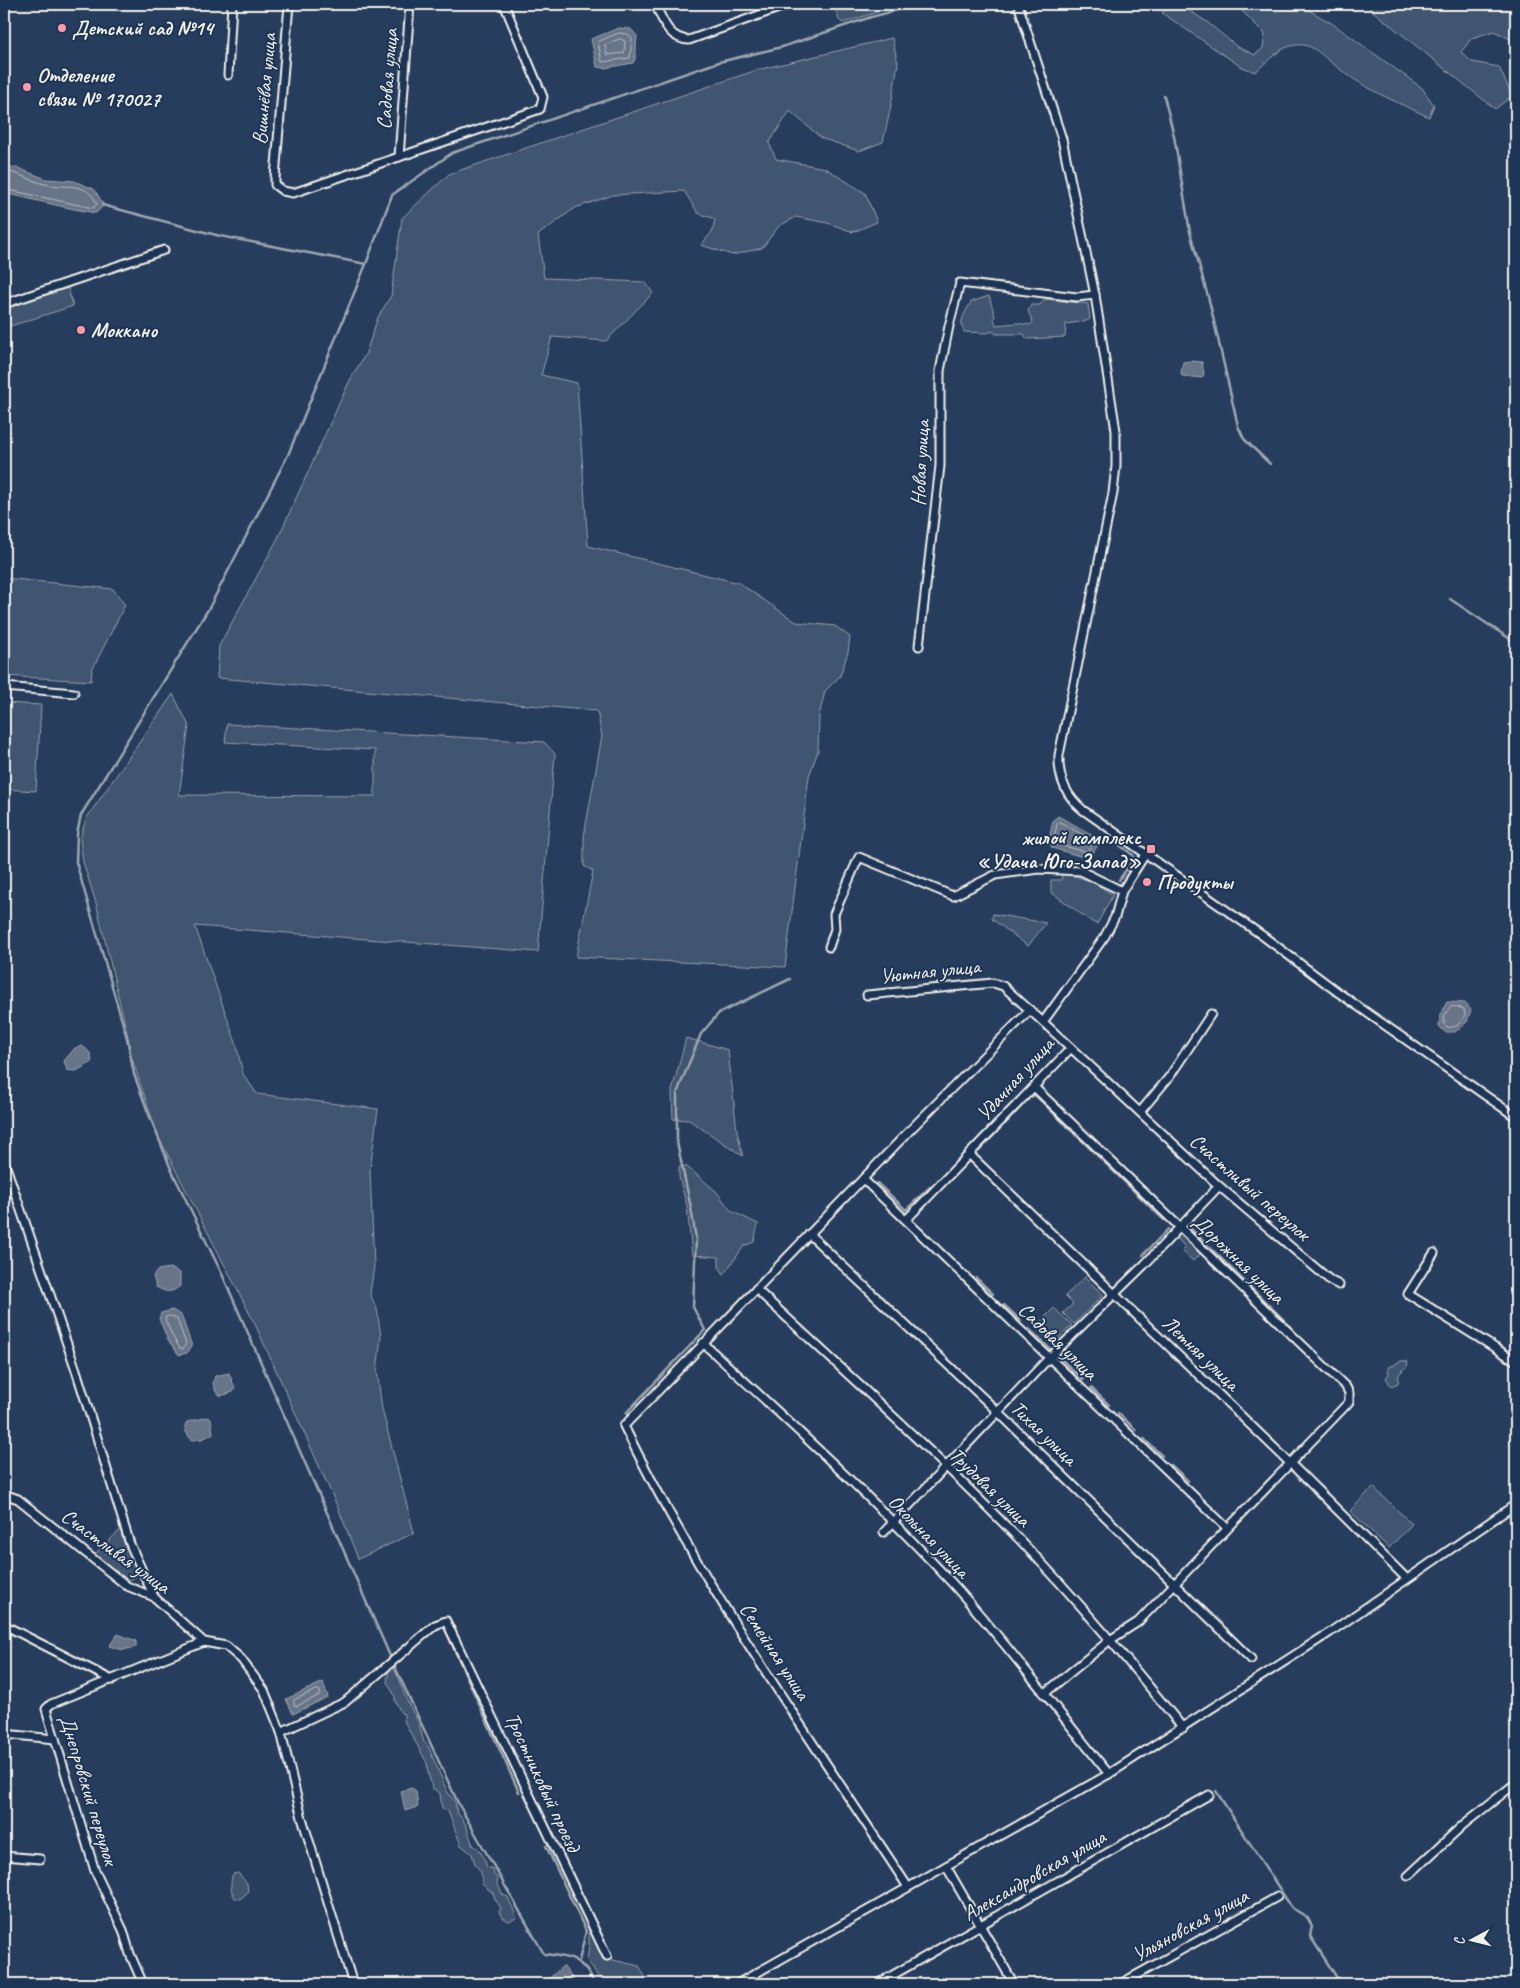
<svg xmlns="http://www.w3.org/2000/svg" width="1520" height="1988" font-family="Caveat,sans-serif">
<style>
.green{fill:#40546f;stroke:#9aa2ac}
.water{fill:#677588;stroke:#9fa7ae}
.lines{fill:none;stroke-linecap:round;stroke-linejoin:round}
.shore{stroke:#bcbfc2;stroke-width:1}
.stream{stroke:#9fa7ae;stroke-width:2.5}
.minor-casing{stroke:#f4f1e8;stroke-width:11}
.minor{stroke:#1d3557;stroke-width:7}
.poi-dot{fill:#ff9aa2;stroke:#1d3557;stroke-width:2}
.labels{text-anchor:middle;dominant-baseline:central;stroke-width:4;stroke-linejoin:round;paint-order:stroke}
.poi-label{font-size:21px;font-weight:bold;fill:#f4f1e8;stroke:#1d3557;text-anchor:start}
.street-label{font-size:21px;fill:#f4f1e8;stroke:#1d3557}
</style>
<rect width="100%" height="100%" fill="#263d5d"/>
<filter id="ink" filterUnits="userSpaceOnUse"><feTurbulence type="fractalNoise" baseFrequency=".02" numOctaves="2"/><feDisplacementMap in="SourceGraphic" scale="10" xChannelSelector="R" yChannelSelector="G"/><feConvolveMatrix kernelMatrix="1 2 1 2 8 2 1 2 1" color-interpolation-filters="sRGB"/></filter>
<g filter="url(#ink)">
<!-- green -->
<g class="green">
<polygon points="834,4 889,4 889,5 886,9 843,23 839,20"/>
<path d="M1235,4H1298L1333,24L1422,88L1434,105L1429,117C1394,101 1362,88 1332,63C1320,54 1312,43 1296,45C1278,47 1268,62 1255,72L1240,66L1162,13L1170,6L1187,9L1207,22L1236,46L1255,55L1263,48L1265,34Z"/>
<polygon points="1364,4 1507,4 1516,6 1516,42 1494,31 1472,38 1461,52 1472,62 1499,67 1512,96 1495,109"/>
<polygon points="892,38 898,63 891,106 883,142 859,151 821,138 790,111 769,143 776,159 825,168 865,193 877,222 853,232 828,223 796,217 779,226 762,248 732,255 701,245 712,232 715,219 698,213 684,191 613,195 575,208 538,235 544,278 645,282 653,293 606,341 552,337 541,375 577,383 588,546 739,583 796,622 835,626 850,637 848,652 840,676 825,691 819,716 818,751 809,776 785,967 576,957 593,871 584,866 584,836 602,736 597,711 217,678 219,646 278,538 349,382 366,353 378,317 391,296 402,218 449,174 757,70"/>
<polygon points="68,288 73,306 4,328 4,309"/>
<path d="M989,296L995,316L994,319L996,325L1017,323L1030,325L1033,322L1028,311L1031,305H1040L1045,299L1088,304L1090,319L1086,321L1066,324L1065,337L1027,339L1024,334H996L992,331L988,333L964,332C958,320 966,312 971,302Z"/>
<polygon points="4,578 113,589 125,605 92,670 91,681 4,676"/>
<polygon points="173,694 189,726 179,795 375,796 375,750 225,742 227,724 544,742 555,754 538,952 195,926 236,1043 243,1074 257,1094 378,1109 370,1170 374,1266 370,1294 377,1309 381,1337 377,1371 382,1409 414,1533 358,1559 339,1510 255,1324 158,1136 131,1056 129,1041 96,903 83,862 80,839 86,819"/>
<polygon points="4,703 41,705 36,791 4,789"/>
<path d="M1062,874C1080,875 1099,885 1113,895L1097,924L1092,922L1051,892V880H1061Z"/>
<polygon points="993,914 1046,923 1028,946 992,919"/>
<polygon points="686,1038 728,1050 737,1131 743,1156 689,1120 673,1119 672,1091"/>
<polygon points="686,1166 716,1191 731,1211 758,1224 754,1242 744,1246 724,1274 719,1267 719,1257 692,1255 687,1206 679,1177 679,1167"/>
<polygon points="1178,1234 1183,1234 1201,1253 1193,1261 1182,1251 1185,1247 1175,1236"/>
<polygon points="1085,1277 1103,1295 1074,1324 1063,1313 1073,1304 1065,1296"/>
<polygon points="1054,1308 1072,1325 1053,1344 1035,1327"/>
<polygon points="1400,1361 1407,1361 1408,1365 1399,1374 1398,1383 1391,1386 1386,1378 1389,1374 1388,1367 1394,1365"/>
<polygon points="1373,1487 1412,1524 1389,1548 1350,1511"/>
<polygon points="120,1530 126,1548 136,1564 136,1577 127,1581 96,1558 95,1554"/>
<path d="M392,1668L395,1670L408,1703L418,1721L424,1742L428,1746L447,1791L455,1802L457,1813C467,1821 468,1834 473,1845C481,1849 484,1858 487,1867L493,1869L494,1875L498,1878L497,1883L503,1895L508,1897L517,1918L509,1921L502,1917L499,1912L501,1908L495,1899L493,1893L482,1884L481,1872L475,1864L472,1854L461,1845L448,1811L442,1808L440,1793L432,1788C430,1780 427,1772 427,1763L404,1721V1714L401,1713L395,1701V1696L387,1682L389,1669Z"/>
<path d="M238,1873L247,1883L248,1892L240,1899L235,1898C230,1891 230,1882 233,1874Z"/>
<polygon points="570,1882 605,1958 639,1966 649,1984 603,1984 587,1960 589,1946 589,1928"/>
</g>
<!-- water -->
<g class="water">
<polygon points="619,28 631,29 637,36 635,59 633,63 605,68 597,67 591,39"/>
<path d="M4,166L18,168L46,179L74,181L94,189L104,205L96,213C65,208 35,200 4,193Z"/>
<polygon points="1191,361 1202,362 1204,374 1202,378 1182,376 1181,373 1183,362"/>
<polygon points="1058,816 1097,837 1098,845 1091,856 1086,858 1052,848 1049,840 1053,820"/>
<polygon points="1447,1002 1465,1003 1471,1010 1467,1022 1455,1032 1445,1032 1439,1026 1440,1014"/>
<path d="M82,1046C89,1051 93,1054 91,1063L76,1071L67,1070L64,1061L75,1048Z"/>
<path d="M170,1268L180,1273V1286C171,1294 166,1292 156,1287L153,1276L158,1270Z"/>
<polygon points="172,1310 181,1315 192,1346 187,1353 179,1355 168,1340 159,1319 161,1313"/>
<polygon points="229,1373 235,1388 233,1392 221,1396 216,1392 213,1383 215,1376"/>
<path d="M208,1417L211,1419L213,1434L202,1439L192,1440C187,1435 182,1427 187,1422Z"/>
<polygon points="118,1634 136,1641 136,1647 123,1650 109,1646"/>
<polygon points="323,1682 328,1697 293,1714 286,1699"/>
<polygon points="412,1788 416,1791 418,1807 405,1811 401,1791"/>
<polygon points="563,1966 577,1984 543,1984"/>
</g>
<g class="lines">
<!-- shore -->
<g class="shore">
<polygon points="619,33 628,34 632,38 630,58 602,62 598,42"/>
<polygon points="620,39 625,41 624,53 607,55 605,45"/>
<path d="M4,171C19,173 31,181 45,184C65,189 87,180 97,204L93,208L4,189"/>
<polygon points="1060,822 1092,840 1092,844 1087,852 1056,844 1054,839 1057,824"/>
<path d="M1458,1007L1464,1009L1465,1015C1461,1022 1456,1029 1447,1027L1444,1024V1016L1450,1007Z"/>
<polygon points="171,1316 177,1319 186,1344 183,1349 180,1348 173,1337 165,1320 166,1317"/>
<polygon points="317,1690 320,1691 320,1695 297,1706 294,1705 294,1700"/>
</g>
<!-- stream -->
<g class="stream">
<polyline points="1164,96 1174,136 1190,232 1210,304 1238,426 1244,439 1270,464"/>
<polyline points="102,205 220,236 366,264"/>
<polyline points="1450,599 1516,643"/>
<polyline points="1118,844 1133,855 1134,859 1119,880"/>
<polyline points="1005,1124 1030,1097 1035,1095 1164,1220"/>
<polyline points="979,1151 997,1132"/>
<polyline points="877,1183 906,1210 930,1187"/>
<polyline points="1191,1229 1293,1329"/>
<polyline points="1143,1255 1168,1229"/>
<polyline points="976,1278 993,1294"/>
<polyline points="1004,1305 1021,1321"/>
<polyline points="1029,1329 1051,1350"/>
<polyline points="1061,1359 1083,1380"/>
<polyline points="1091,1388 1109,1405"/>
<polyline points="626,1413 705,1330 693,1307 696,1239 691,1208 677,1142 677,1093 701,1034 719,1013 790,979"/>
<polyline points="1118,1413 1136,1430"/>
<polyline points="1144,1439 1162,1456"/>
<polyline points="1171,1465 1188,1481"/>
<polyline points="445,1629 519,1792"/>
<polyline points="390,1656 222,1274 171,1169 148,1112 134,1074 127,1038 76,862 77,834 81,815 209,608 288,455 366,264 392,195 452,153 719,62 782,47 871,17 921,4"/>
<path d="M395,1667L459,1805L544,1954C569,1957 584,1958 594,1984"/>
<polyline points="1216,1791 1292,1908 1307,1917 1312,1926 1310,1936 1341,1984"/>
<polyline points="546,1846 586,1931 579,1961"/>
</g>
<!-- minor casing -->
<g class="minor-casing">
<g id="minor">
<polyline points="289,4 275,178 275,185 283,191 293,193 540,109 543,97 504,4"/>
<path d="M655,4C663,20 668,39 689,40L790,4"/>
<path d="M1018,4L1062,139L1095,295L1116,431V466L1113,493L1059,755C1058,777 1066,796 1083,810L1263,936L1339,993L1516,1117"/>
<polyline points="228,75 232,4"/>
<polyline points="399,157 410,4"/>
<polyline points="4,304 164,250"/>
<polyline points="919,646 940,466 940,371 949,326 960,283 1077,297 1095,295"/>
<polyline points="4,687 74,693"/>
<polyline points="1146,853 1122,891 1115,917 1105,936 1043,1022 1219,1186 1331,1281 1339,1285"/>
<polyline points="829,947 835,929 834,914 859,857 953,896 995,875 1039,869 1081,871 1122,891"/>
<polyline points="867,995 993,983 1003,986 1043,1022"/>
<polyline points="1034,1087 1346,1387 1349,1393 1349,1402 1138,1622 1110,1640 1044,1694"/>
<polyline points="1140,1112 1170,1076 1211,1014"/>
<polyline points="969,1154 1290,1463 1406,1578"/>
<polyline points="4,1161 76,1370 130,1544 154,1597"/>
<polyline points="863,1179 1227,1528"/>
<polyline points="907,1219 1071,1048"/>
<polyline points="809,1234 998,1412 1251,1659"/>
<polyline points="1434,1253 1408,1294 1516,1361"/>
<path d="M756,1289C844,1371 934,1452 1019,1539C1077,1599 1130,1663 1183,1728"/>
<path d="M703,1343C788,1421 874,1499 952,1583C1007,1644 1057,1710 1109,1774"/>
<polyline points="4,1494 18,1499 127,1586 154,1597 204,1642 226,1646 241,1659 264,1690 281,1732 302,1818 353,1984"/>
<polyline points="884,1532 1050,1357 1144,1265 1219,1186"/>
<polyline points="4,1625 112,1680"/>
<polyline points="281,1732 345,1702 435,1625 446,1621 607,1956"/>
<polyline points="4,1734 55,1739"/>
<polyline points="4,1856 40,1859"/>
<polyline points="946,1866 1014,1984"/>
<polyline points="1408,1876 1464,1824 1516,1783"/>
<path d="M908,1887C810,1737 702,1587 624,1426L914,1126L1030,1010"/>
<polyline points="143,1984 130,1954 123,1930 95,1871 46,1709 51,1704 204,1642"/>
<polyline points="737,1984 1109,1774 1329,1633 1516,1504"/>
<polyline points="877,1984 1209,1795"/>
<polyline points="1120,1984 1277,1897"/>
</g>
</g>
<!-- minor -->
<use href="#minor" class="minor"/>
</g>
</g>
<!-- markers -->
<g class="poi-dot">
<circle cx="62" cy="28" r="5"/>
<circle cx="27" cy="87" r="5"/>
<circle cx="81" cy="330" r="5"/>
<rect x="1146" y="844" width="10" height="10" rx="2.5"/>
<circle cx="1147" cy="882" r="5"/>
</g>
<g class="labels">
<!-- poi labels -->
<g class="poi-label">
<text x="72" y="28">Детский сад №14</text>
<text x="37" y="75">Отделение<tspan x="37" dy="24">связи № 170027</tspan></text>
<text x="91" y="330">Моккано</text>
<text x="1141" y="837" text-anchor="end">жилой комплекс<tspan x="1141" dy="24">«Удача Юго-Запад»</tspan></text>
<text x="1157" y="882">Продукты</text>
</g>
<!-- street labels -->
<g class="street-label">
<text transform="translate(387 79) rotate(-86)">Садовая улица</text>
<text transform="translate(264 89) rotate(-85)">Вишнёвая улица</text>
<text transform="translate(920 463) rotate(-87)">Новая улица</text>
<text transform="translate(930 971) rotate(-6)">Уютная улица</text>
<text transform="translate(1015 1079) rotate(-48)">Удачная улица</text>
<text transform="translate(1250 1187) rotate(41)">Счастливый переулок</text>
<text transform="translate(1239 1259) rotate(44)">Дорожная улица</text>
<text transform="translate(1058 1341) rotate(44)">Садовая улица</text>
<text transform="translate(1201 1353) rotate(44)">Летняя улица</text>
<text transform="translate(1044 1433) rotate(44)">Тихая улица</text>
<text transform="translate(990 1487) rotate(44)">Трудовая улица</text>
<text transform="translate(929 1536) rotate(46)">Окольная улица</text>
<text transform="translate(116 1551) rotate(36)">Счастливая улица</text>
<text transform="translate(775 1651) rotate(57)">Семейная улица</text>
<text transform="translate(543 1782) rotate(65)">Тростниковый проезд</text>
<text transform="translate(89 1790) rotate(73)">Днепровский переулок</text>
<text transform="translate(1034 1875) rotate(-30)">Александровская улица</text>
<text transform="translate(1190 1925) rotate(-29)">Ульяновская улица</text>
</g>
</g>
<!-- margin -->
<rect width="1520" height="1988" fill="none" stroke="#1d3557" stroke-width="20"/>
<rect x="10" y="10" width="1500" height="1968" fill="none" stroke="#f4f1e8" stroke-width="2" filter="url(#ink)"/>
<!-- north arrow -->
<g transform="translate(1472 1940) rotate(263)" stroke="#1d3557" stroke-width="4" paint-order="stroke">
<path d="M0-4L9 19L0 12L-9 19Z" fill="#f4f1e8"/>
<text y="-8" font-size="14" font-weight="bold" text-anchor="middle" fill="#f4f1e8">С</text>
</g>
</svg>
